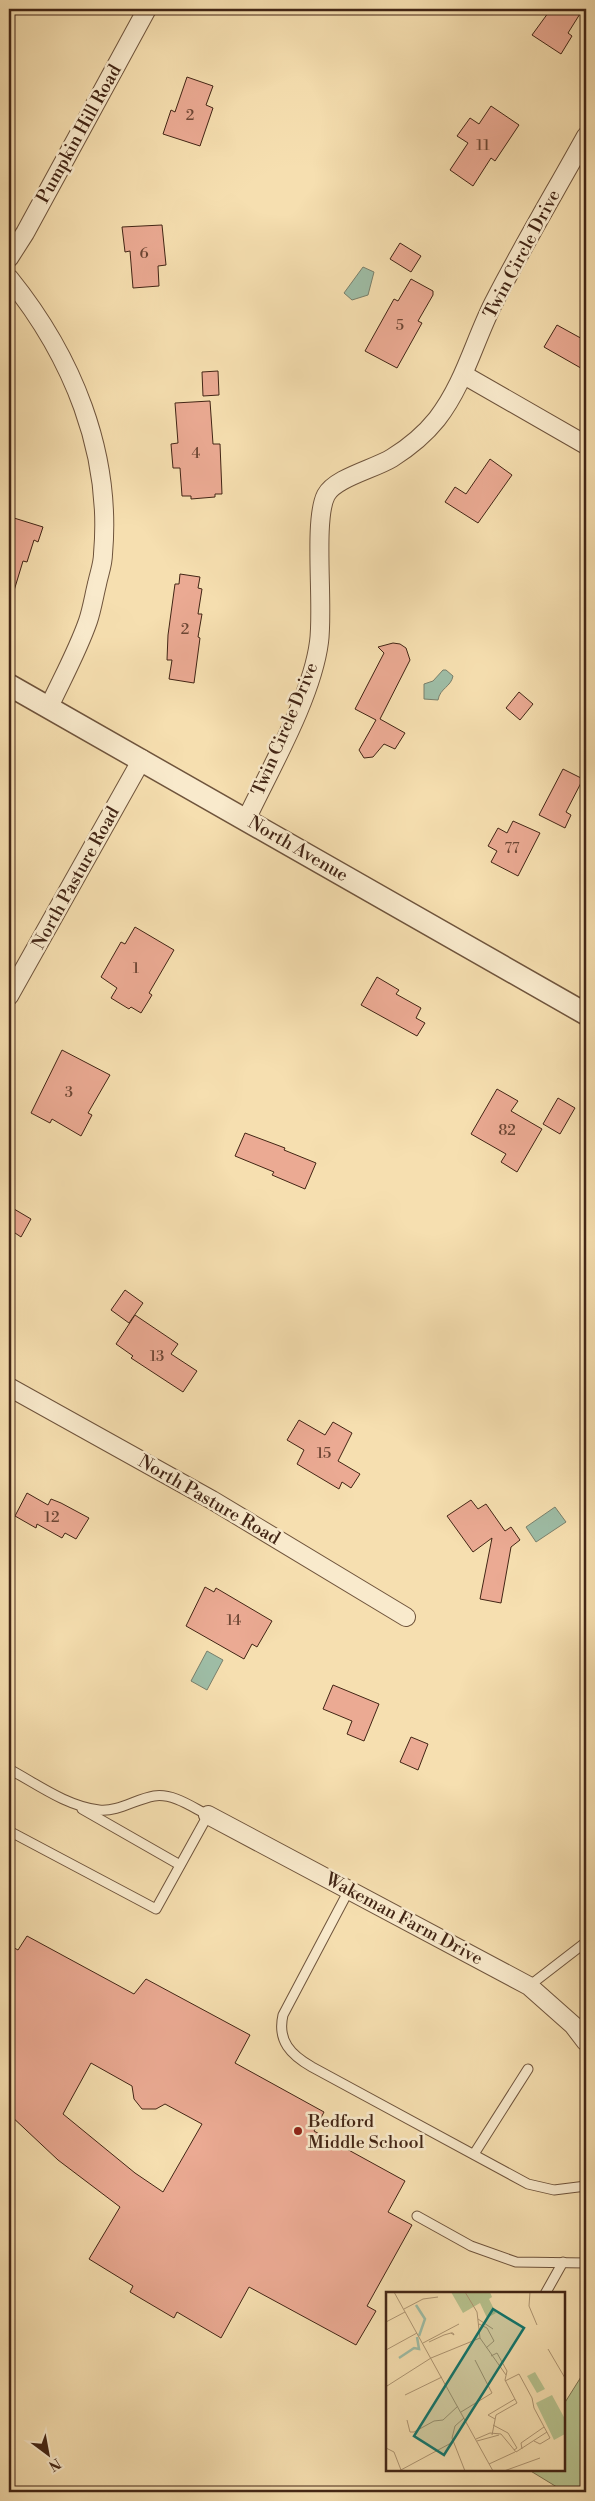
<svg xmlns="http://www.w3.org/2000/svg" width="595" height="2501" font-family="'Libre Bodoni',serif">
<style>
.green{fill:#b7c38f;stroke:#7c7452}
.water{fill:#9ebda6;stroke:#79806c}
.building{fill:#ebaa93;stroke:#422515;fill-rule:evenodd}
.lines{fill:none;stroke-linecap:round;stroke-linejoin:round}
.service-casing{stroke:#6f543c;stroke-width:11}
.minor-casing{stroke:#6f543c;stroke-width:20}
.tertiary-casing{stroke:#6f543c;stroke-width:24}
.service{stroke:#f9eacc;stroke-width:9}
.minor{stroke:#f9eacc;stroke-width:18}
.tertiary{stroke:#f9eacc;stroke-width:21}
.poi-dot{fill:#8f2418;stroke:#f9eacc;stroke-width:2}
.labels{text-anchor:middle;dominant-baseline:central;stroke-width:5;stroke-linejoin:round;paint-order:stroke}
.number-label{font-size:15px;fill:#6c4634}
.street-label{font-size:18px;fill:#422515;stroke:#f9eacc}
.poi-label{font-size:18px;fill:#422515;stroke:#f9eacc;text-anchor:start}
.inset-river{fill:none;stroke:#9ebda6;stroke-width:2.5}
.inset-road{fill:none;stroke:#ae9572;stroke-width:1}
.view{fill:#0f766e;fill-opacity:0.15;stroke:#0f766e;stroke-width:2.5}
.inset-edge{fill:none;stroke:#422515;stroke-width:2.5}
</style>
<rect width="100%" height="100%" fill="#f6dfb0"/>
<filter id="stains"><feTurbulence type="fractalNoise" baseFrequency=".004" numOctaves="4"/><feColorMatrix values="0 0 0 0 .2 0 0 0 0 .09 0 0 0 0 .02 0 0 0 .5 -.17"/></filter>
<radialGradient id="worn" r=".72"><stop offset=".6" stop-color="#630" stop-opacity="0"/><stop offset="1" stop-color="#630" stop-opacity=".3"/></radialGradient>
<!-- green -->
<polygon class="green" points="586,2369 586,2492 565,2492 529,2470 564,2470 564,2404"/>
<!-- water -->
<g class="water">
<polygon points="363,267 374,272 368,295 352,300 344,293"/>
<path d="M443,670H446L453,676C451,687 440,688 438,700L424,699V684L433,681Z"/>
<polygon points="555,1507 566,1522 536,1542 526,1527"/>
<polygon points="207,1651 223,1660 207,1690 191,1681"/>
</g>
<!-- building -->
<g class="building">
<polygon points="551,9 583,9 568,33 572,36 561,54 532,35"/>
<polygon points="187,77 213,86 206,105 213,108 200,146 163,134 171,110 175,112"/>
<polygon points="491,106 519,125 495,161 491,158 473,186 450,170 468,143 457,136 470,118 479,124"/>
<polygon points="162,225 166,265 158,266 159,286 133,288 130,251 125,252 122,227"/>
<polygon points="400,243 421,256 411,272 390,259"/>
<polygon points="411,279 433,291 433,295 418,321 422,323 397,368 365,351 394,299 398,301"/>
<polygon points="557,325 586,341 586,371 544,347"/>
<polygon points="218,371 219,395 203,396 202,372"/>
<polygon points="210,401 213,444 220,444 222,494 215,494 215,497 191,499 191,496 182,496 180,468 173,468 171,444 178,443 175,403"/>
<polygon points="490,459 512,475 478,523 445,502 455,487 466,494"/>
<polygon points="14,518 43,527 38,542 34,540 27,562 23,561 13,594 9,594 9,534"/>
<polygon points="180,574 200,577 198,588 202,589 198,614 202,614 198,637 200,638 194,683 169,679 172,660 167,660 168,635 175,584 179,584"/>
<polygon points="393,643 400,644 406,648 410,660 380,719 405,733 395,749 384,744 373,757 364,758 359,750 376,720 355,709 384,653 378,647"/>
<polygon points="519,692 533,704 520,720 506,708"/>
<polygon points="563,769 583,779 566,812 571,815 565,828 539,815"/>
<polygon points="513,821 540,833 518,876 491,862 497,851 488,846 498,828 507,833"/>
<polygon points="135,927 174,950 149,993 152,995 141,1013 131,1007 129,1009 111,998 117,988 101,977 121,942 125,944"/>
<polygon points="377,977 399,990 396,994 421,1008 416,1018 425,1023 417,1036 361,1005"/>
<polygon points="62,1050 110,1075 88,1113 92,1115 81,1136 52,1119 50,1123 31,1113"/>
<polygon points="497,1089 518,1101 511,1111 542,1129 517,1172 501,1162 506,1154 471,1134"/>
<polygon points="558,1098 575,1108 560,1134 543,1124"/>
<polygon points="245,1133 285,1148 284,1150 316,1163 305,1189 272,1175 274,1172 235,1156"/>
<polygon points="9,1206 31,1219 21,1237 9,1229"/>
<polygon points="125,1290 143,1303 129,1323 111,1310"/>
<polygon points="135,1315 178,1344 171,1354 197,1371 183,1392 131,1358 133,1356 116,1344"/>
<polygon points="299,1420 325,1435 333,1422 352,1433 338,1461 360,1474 351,1488 342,1482 339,1489 297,1464 304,1450 287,1440"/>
<polygon points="27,1493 48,1505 51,1499 61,1503 89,1518 76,1539 65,1533 62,1538 37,1524 36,1528 15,1516"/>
<polygon points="471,1500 478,1509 486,1504 505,1531 511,1527 520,1540 511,1547 501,1603 480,1599 492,1538 473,1552 447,1516"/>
<polygon points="205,1587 214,1592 216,1588 272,1621 257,1647 252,1644 244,1659 186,1626"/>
<polygon points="333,1685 379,1704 364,1741 347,1734 352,1721 323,1709"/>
<polygon points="411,1737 428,1744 418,1770 400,1762"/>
<path d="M27,1936L134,1994L146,1979L250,2035L235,2063L324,2112L314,2131L405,2181L388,2212L412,2225L367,2306L376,2311L356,2345L249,2287L221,2338L177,2312L174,2318L130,2292L133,2286L89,2259L120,2207L58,2160L9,2114V1945L18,1950ZM91,2063L132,2086L134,2099L142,2109H156L165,2104L202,2124L163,2192L135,2173L63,2114Z"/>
</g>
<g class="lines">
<!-- service casing -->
<g class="service-casing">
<g id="service">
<path d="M9,1769C37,1784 66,1806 99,1810C118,1812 136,1799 154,1796C173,1793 192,1807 208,1815L156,1909L9,1831"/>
<polyline points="82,1809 180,1865"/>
<path d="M349,1890L283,2015C277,2041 291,2055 312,2067L528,2184L554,2190L586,2186"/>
<polyline points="529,1986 586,1942"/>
<polyline points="474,2154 528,2069"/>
<polyline points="417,2216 471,2246 516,2262 586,2263"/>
<polyline points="545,2294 563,2262"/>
</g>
</g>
<!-- minor casing -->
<g class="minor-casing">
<g id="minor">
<polyline points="9,258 25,233 147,9"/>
<path d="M9,278C72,356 112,452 103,554C103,564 99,574 97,584C94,596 92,609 88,621C78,650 62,679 49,707"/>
<polyline points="464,375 586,445"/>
<path d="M246,820C270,769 312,697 319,642C324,607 313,520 326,495C335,478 374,469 392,458C408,448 425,434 437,419C464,384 474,342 493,304C522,247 555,192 586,136"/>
<polyline points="9,996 142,759"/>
<polyline points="9,1387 212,1500 406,1617"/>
<polyline points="208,1815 529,1986 573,2025 586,2042"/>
</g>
</g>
<!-- tertiary casing -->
<g class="tertiary-casing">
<polyline id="tertiary" points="9,685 586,1014"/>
</g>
<!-- service -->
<use href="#service" class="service"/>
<!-- minor -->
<use href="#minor" class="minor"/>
<!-- tertiary -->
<use href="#tertiary" class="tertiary"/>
</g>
<!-- markers -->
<circle class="poi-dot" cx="298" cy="2131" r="5"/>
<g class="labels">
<!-- number labels -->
<g class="number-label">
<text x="190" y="115">2</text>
<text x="483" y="145">11</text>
<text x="144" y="253">6</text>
<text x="400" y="325">5</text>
<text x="196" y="453">4</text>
<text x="185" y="629">2</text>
<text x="512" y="848">77</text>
<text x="136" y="968">1</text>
<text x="69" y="1092">3</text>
<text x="507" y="1130">82</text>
<text x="157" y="1356">13</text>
<text x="324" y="1453">15</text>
<text x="52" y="1517">12</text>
<text x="234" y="1620">14</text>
</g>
<!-- street labels -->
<g class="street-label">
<text transform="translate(79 134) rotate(-61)">Pumpkin Hill Road</text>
<text transform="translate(522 254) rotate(-62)">Twin Circle Drive</text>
<text transform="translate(285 729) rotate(-67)">Twin Circle Drive</text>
<text transform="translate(298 849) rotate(30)">North Avenue</text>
<text transform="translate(76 878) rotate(-61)">North Pasture Road</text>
<text transform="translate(209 1500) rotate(30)">North Pasture Road</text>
<text transform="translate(404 1919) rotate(28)">Wakeman Farm Drive</text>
</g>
<!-- poi labels -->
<g class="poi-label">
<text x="308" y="2121">Bedford<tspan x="308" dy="21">Middle School</tspan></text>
</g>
</g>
<!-- overview -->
<g transform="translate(386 2292)">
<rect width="179" height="179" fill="#f6dfb0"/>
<path d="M65,0H104L106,5L103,7L110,21L101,26L94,11L77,21ZM149,80L159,97L151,101L141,84ZM166,103L179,127V142L168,148L150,111Z" fill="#b7c38f"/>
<path class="inset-river" d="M30,13L39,27L33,44M13,66L28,56L33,57L31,45"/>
<path class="inset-road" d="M8,0L107,179M79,0L91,20L94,46L120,83M144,0L143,14L151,33M18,17L37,7L52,5M92,27L107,37M0,30L19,20M93,32L101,36L108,49L100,56M43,50L58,43L65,41H67L68,43L65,41M37,51L73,32M162,57L179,86M0,58L31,41M105,64L111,61L121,79L119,88L131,111L110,123L106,143M119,89L133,82L146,106L148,116L164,146L154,152L148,149M1,94L45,66L94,46M19,103L56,85M75,120L106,101L89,68M78,126L69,134L66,146L79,179M109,127L102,123L129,107M21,128L24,140H28L48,129L57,128L72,114M107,133L122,141L131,156L128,158M90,147L104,141L115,142L130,160L161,140M91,149L113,143M0,156L8,160L15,178M136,157L135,151L158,135M103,172L129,160M13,179L67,150M118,179L154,166"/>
<path class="view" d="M107,17L138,36L58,163L28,144Z"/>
<rect width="179" height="179" class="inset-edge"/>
</g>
<!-- margin -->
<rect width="595" height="2501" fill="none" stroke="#f6dfb0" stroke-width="30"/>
<rect x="10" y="10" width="575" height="2481" fill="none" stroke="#422515" stroke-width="2.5"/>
<rect x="15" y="15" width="565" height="2471" fill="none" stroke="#422515"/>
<!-- north arrow -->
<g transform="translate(48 2454) rotate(148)" stroke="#f9eacc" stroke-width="4" paint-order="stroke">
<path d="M0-4L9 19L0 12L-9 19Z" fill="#422515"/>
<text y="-8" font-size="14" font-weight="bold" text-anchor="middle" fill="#422515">N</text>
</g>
<rect width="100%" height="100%" filter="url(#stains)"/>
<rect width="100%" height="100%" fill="url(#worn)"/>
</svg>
